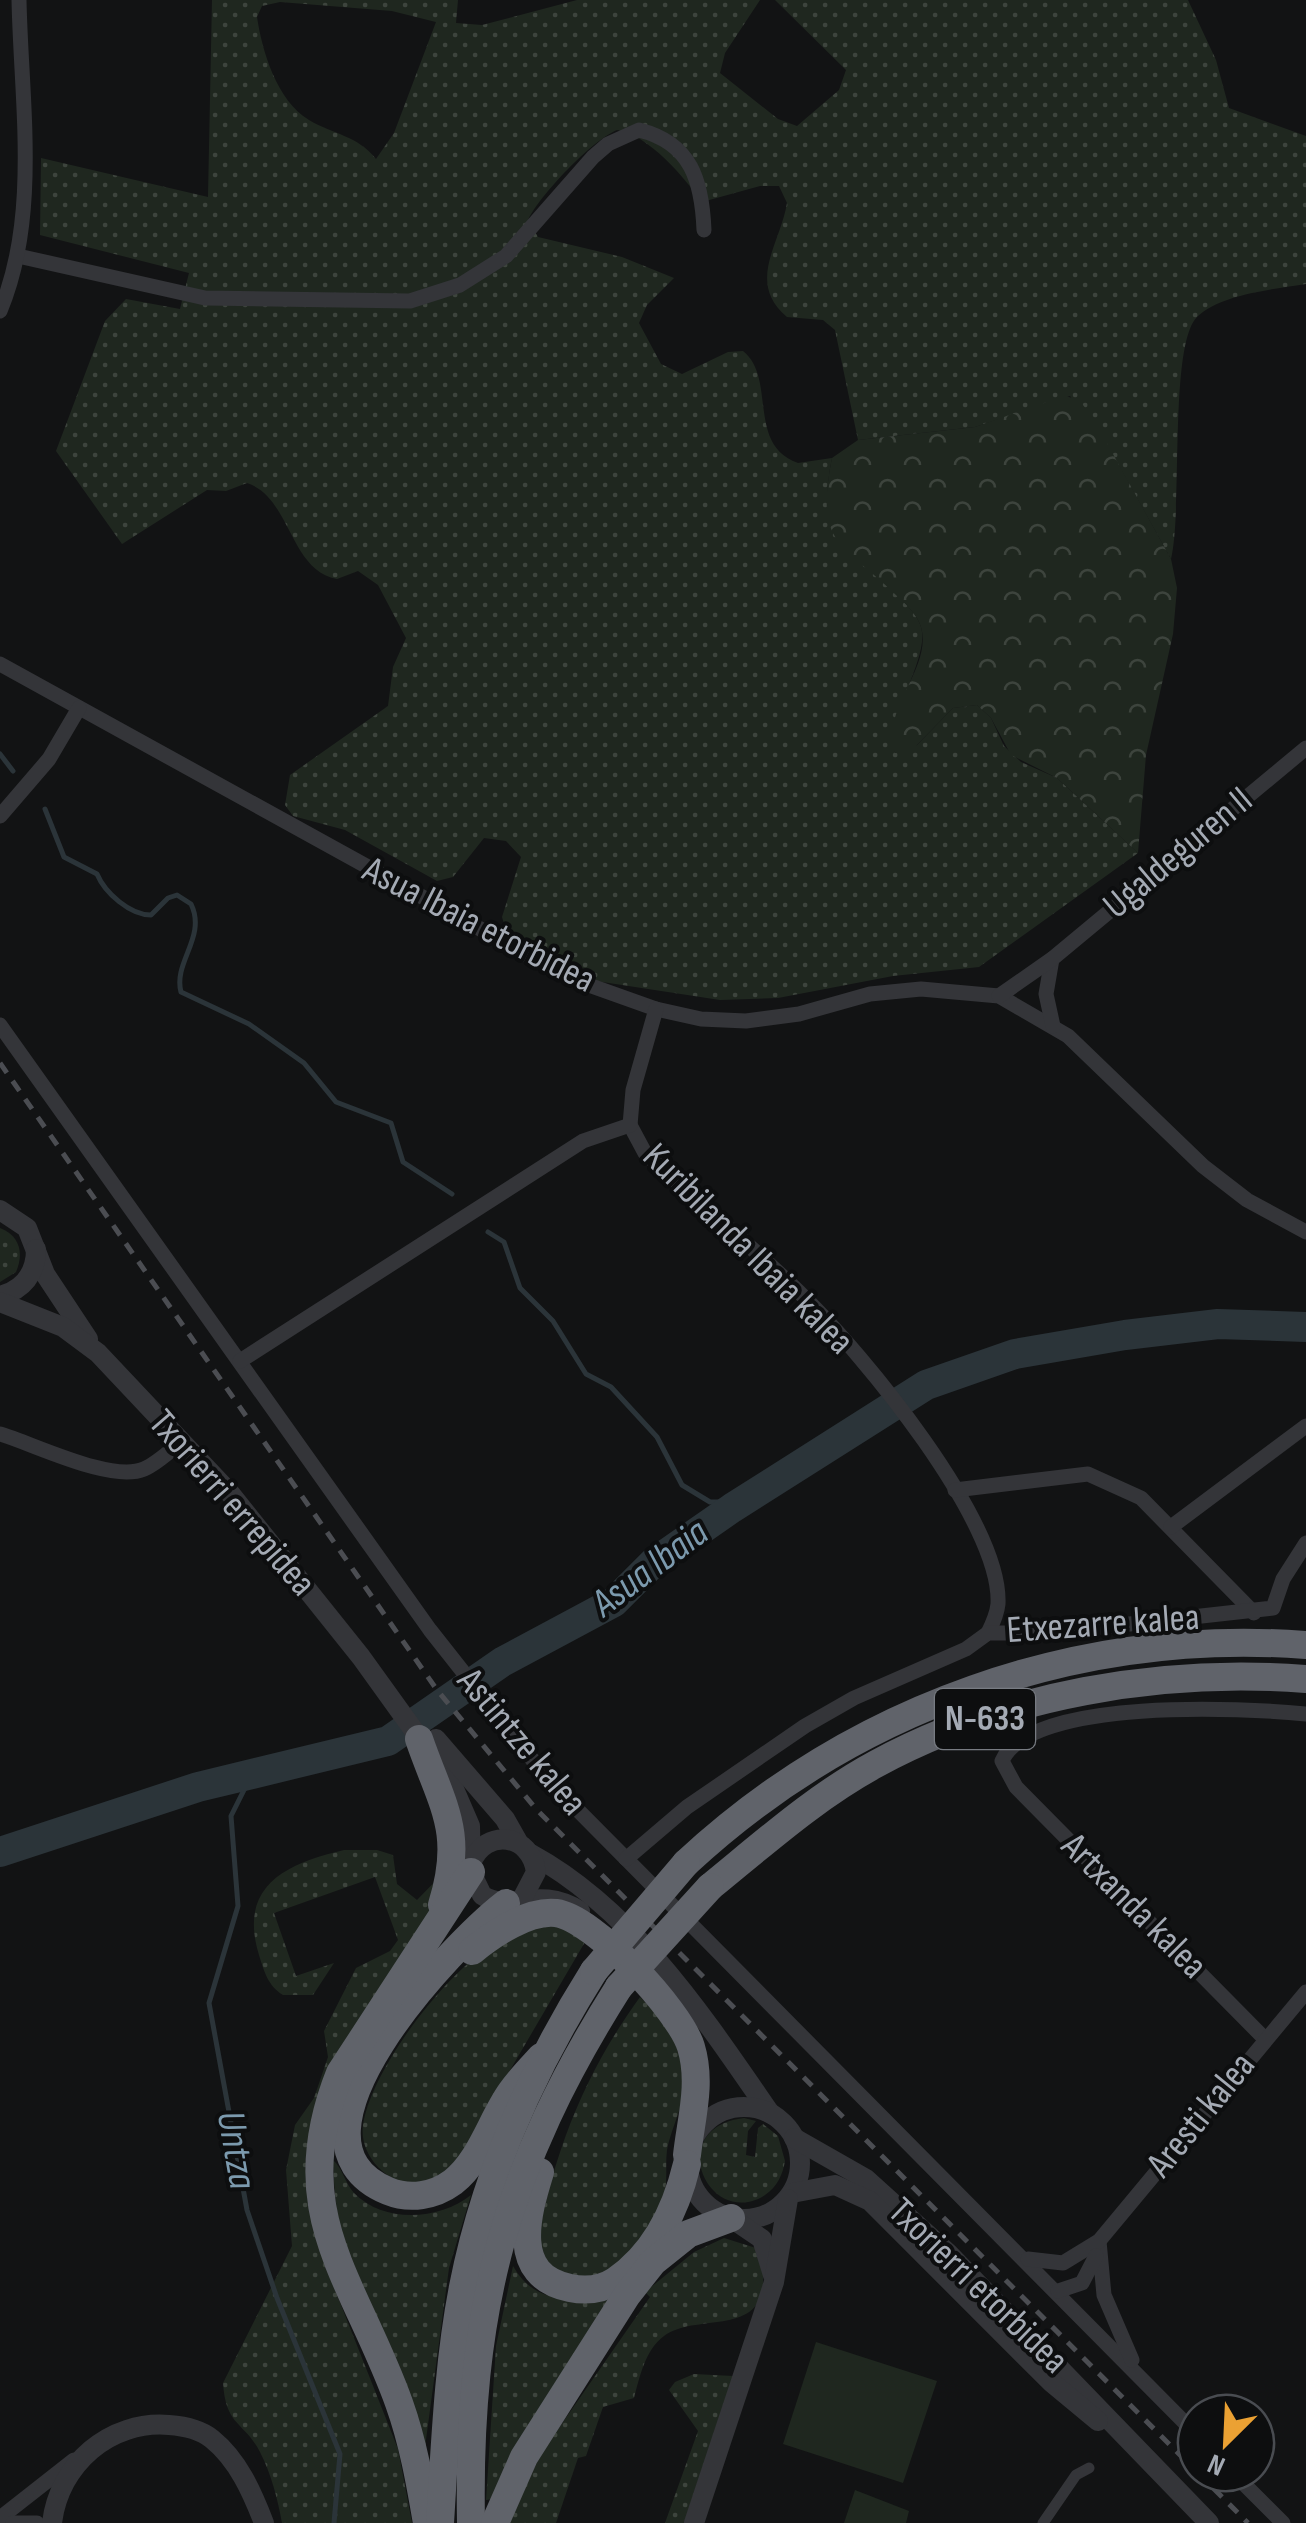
<svg xmlns="http://www.w3.org/2000/svg" width="1306" height="2523" font-family="'Sofia Sans Condensed',sans-serif">
<style>
.grass{fill:url(#grass-dots);fill-rule:evenodd}
.forest{fill:url(#forest-crowns)}
.pitch{fill:#1f271f}
.lines{fill:none;stroke-linecap:round;stroke-linejoin:round}
.stream{stroke:#2b3439;stroke-width:5}
.river{stroke:#2b3439;stroke-width:30}
.pedestrian{stroke:#343539;stroke-width:11}
.minor{stroke:#343539;stroke-width:15}
.tertiary{stroke:#343539;stroke-width:20}
.motorway{stroke:#60636a;stroke-width:28}
.rail{stroke:#4b4d52;stroke-width:5;stroke-dasharray:12 10;stroke-linecap:butt}
.motorway-bridge{stroke:#60636a;stroke-width:28}
.labels{text-anchor:middle;dominant-baseline:central;stroke-width:8;stroke-linejoin:round;paint-order:stroke}
.shield{fill:#0d0e0f;stroke:#777b82;stroke-width:2.5}
.shield-label{font-size:35px;font-weight:bold;fill:#a4aab4}
.street-label{font-size:38px;fill:#a4aab4;stroke:#0d0e0f}
.water-label{font-size:40px;font-style:italic;fill:#7c9aae;stroke:#0d0e0f}
</style>
<defs>
<pattern id="grass-dots" width="8" height="8" patternUnits="userSpaceOnUse" patternTransform="scale(2.5)"><rect width="8" height="8" fill="#1f271f"/><path d="M2 2h.1M6 6h.1" fill="none" stroke="#3d443d" stroke-width="1.8" stroke-linecap="round"/></pattern>
<pattern id="forest-crowns" width="20" height="18" patternUnits="userSpaceOnUse" patternTransform="scale(2.5)"><rect width="20" height="18" fill="#1f271f"/><path d="M2 6a3 3 0 1 1 6 0M12 15a3 3 0 1 1 6 0" fill="none" stroke="#3d443d"/></pattern>
</defs>
<rect width="100%" height="100%" fill="#121314"/>
<!-- grass -->
<g class="grass">
<path d="M212,0H458L456,23L482,25L577,0H760L725,53L720,73L778,119L797,126L839,90L846,70L775,0H1188L1216,60L1229,108L1306,136V284C1275,289 1220,294 1197,317C1169,345 1183,509 1171,559L1118,464L1070,396L975,427L858,440L835,330L823,320L787,317C746,282 780,245 787,203L779,186H760L702,202C684,177 649,135 617,130C592,140 540,195 528,220L538,237L622,257L674,278L647,305L639,323L661,364L682,374L728,352L743,351C777,378 746,445 798,463L832,458C815,543 846,545 899,597C907,605 918,616 921,627C930,658 888,710 895,753L917,745L953,708L977,705L991,718L1004,746L1021,762L1057,778L1138,853L979,967L893,976L778,998L720,1000L596,981L571,974L508,937L502,917L521,857L506,841L484,838L453,877L437,881L345,830L293,816L285,805L290,775L388,706L393,667L406,638L378,585L358,571L337,579C289,570 291,497 247,483L226,491L207,490L122,544L56,451L105,321L126,299L180,309L189,273L40,235L41,158L208,197ZM280,2L392,11L436,22L394,133L376,159C357,135 334,135 309,120C277,101 262,51 257,17L262,6Z"/>
<path d="M0,1228C20,1236 24,1253 16,1272L0,1282Z"/>
<path d="M344,1850H377L393,1855L397,1884L417,1900L455,1861L456,1876L330,2077L322,2257L398,2449L412,2523H282C278,2500 271,2473 260,2452C244,2421 226,2427 223,2383L292,2246L286,2170L295,2125L314,2098L328,2057L324,2031L356,1968L390,1951L398,1940L375,1877L274,1913L296,1976L334,1963L313,1995H283C268,1986 264,1971 259,1955C238,1886 285,1864 344,1850Z"/>
<path d="M560,1925L585,1942L461,2154C453,2163 444,2175 432,2180C398,2196 358,2160 363,2125C372,2064 463,1947 522,1929C534,1926 548,1926 560,1925Z"/>
<path d="M640,1997C658,2014 677,2035 684,2060C692,2092 673,2120 667,2150C665,2165 668,2181 664,2196C654,2235 610,2291 565,2275C554,2271 544,2259 536,2250C552,2156 584,2074 640,1997Z"/>
<path d="M744,2118L756,2121L748,2131L746,2155L755,2157L758,2128L763,2124L778,2136L785,2161C783,2174 777,2187 765,2195C709,2231 662,2128 744,2118Z"/>
<path d="M333,2160C343,2169 345,2183 354,2193C384,2224 440,2220 471,2195L449,2268L425,2447C380,2348 335,2272 333,2160Z"/>
<path d="M724,2238L759,2249C783,2346 700,2309 664,2336C645,2350 640,2376 634,2398L603,2407L586,2456L578,2458L556,2523H510L531,2468L650,2297L645,2292L694,2252Z"/>
<path d="M513,2266C539,2311 580,2298 623,2288L493,2499L486,2500L496,2346Z"/>
<polygon points="694,2374 733,2376 684,2523 665,2523 698,2431 669,2390 675,2382"/>
</g>
<!-- forest -->
<path class="forest" d="M1064,396L1078,399L1092,416L1171,559L1177,588L1173,634L1146,755L1138,853L1057,778L1011,755L991,718L977,705L953,708L910,752L895,753C879,711 933,668 921,627C918,616 907,605 898,597C843,542 814,548 832,458L858,440L975,427Z"/>
<!-- pitch -->
<g class="pitch">
<polygon points="816,2342 937,2381 903,2483 783,2444"/>
<polygon points="855,2490 909,2511 906,2523 844,2523"/>
</g>
<g class="lines">
<!-- stream -->
<g class="stream">
<polyline points="0,754 13,771"/>
<path d="M45,809L64,857L97,874C105,893 130,915 151,915L168,898L177,895L191,904C207,937 173,962 181,992L249,1024L304,1063L336,1102L391,1123L403,1162L452,1194"/>
<polyline points="488,1232 504,1242 520,1288 553,1321 586,1374 611,1387 657,1437 682,1485 710,1502 742,1502"/>
<polyline points="253,1772 231,1816 238,1906 209,2003 247,2210 277,2298 340,2454 334,2523"/>
</g>
<!-- river -->
<polyline class="river" points="0,1852 198,1787 388,1741 502,1662 614,1602 653,1563 732,1508 926,1385 1015,1354 1125,1335 1218,1324 1306,1327"/>
<!-- pedestrian -->
<polyline class="pedestrian" points="1043,2523 1076,2475 1089,2468"/>
<!-- minor -->
<g class="minor">
<path d="M18,256L205,298L410,301L460,285L506,256L593,157L608,144L639,130C692,143 702,182 704,230"/>
<path d="M0,311C40,216 21,101 19,0"/>
<polyline points="0,664 569,978 656,1009 701,1019 746,1021 799,1014 870,994 921,989 999,996 1068,1036 1203,1166 1247,1200 1306,1232"/>
<polyline points="0,816 49,759 79,708"/>
<polyline points="1052,959 1046,994 1053,1026"/>
<polyline points="999,996 1052,959 1306,748"/>
<polyline points="0,1025 430,1630 550,1782 1196,2434"/>
<path d="M630,1125L645,1153C696,1202 753,1246 804,1297C862,1353 1002,1522 998,1604C997,1614 993,1623 988,1633"/>
<polyline points="240,1361 583,1141 630,1125 633,1090 656,1009"/>
<path d="M0,1434C34,1444 111,1483 144,1469C158,1463 171,1450 182,1441"/>
<polyline points="955,1490 1088,1474 1141,1498 1254,1613"/>
<polyline points="1171,1527 1306,1426"/>
<polyline points="626,1859 687,1807 805,1726 854,1698 966,1649 988,1633 1049,1633 1273,1608 1283,1579 1306,1543"/>
<path d="M1264,2038L1016,1787L1002,1761C1030,1697 1245,1708 1306,1714"/>
<polyline points="1099,2241 1104,2295 1132,2360"/>
<polyline points="1028,2259 1063,2263 1099,2241 1306,1992"/>
<polyline points="1058,2291 1082,2283 1096,2256"/>
<polyline points="1233,2473 1283,2523"/>
<polyline points="0,2518 74,2460"/>
<polyline points="13,2523 37,2523"/>
</g>
<!-- tertiary -->
<g class="tertiary">
<polyline points="0,1210 27,1228 45,1274 88,1339"/>
<path d="M0,1296C23,1290 36,1274 36,1249"/>
<path d="M0,1302L63,1327L98,1353L229,1492L361,1657L451,1782L470,1826L471,1872L482,1895C509,1914 537,1884 580,1911"/>
<polyline points="436,1739 505,1819 518,1842"/>
<path d="M531,1854C634,1910 705,2019 770,2113"/>
<path d="M471,1863C486,1827 531,1834 536,1872L523,1897"/>
<circle cx="744" cy="2163" r="56"/>
<polyline points="794,2138 866,2179 949,2254 1209,2523"/>
<polyline points="792,2193 835,2185 870,2201 1051,2382 1098,2421"/>
<polyline points="731,2218 762,2239 773,2275"/>
<path d="M52,2523C59,2464 110,2420 169,2425C183,2426 201,2430 212,2439C238,2460 252,2492 264,2523"/>
<polyline points="694,2523 774,2282 788,2199"/>
</g>
<!-- motorway -->
<g class="motorway">
<path d="M419,1739C442,1806 465,1831 442,1905"/>
<path d="M686,1863C854,1707 1078,1628 1306,1645"/>
<path d="M710,1887C763,1844 815,1797 876,1764C1005,1694 1161,1668 1306,1679"/>
<path d="M506,1903C454,1943 264,2140 388,2191C410,2200 434,2196 453,2182C481,2160 491,2120 511,2092C520,2079 531,2068 541,2057"/>
<path d="M472,1951C493,1934 528,1910 556,1913C594,1918 680,2011 691,2047C702,2083 691,2119 687,2155"/>
<path d="M540,2172C527,2214 509,2276 570,2288C585,2291 601,2290 615,2281C655,2254 676,2210 687,2164"/>
<path d="M427,2523C420,2482 413,2442 399,2403C354,2278 284,2213 340,2073L471,1872"/>
<path d="M440,2523C445,2445 448,2364 463,2287C485,2174 533,2068 594,1971"/>
<path d="M471,2523C467,2310 505,2167 619,1987"/>
<polyline points="495,2523 524,2457 627,2295 653,2262 688,2234 731,2218"/>
</g>
<!-- rail -->
<g class="rail">
<polyline points="0,1063 437,1690 537,1810 1196,2471"/>
<polyline points="1198,2473 1248,2523"/>
</g>
<!-- motorway-bridge -->
<g class="motorway-bridge">
<polyline points="594,1971 686,1863"/>
<polyline points="619,1987 710,1887"/>
</g>
</g>
<g class="labels">
<!-- shield labels -->
<rect class="shield" x="935" y="1689" width="100" height="60" rx="8"/>
<g class="shield-label">
<text x="985" y="1719">N-633</text>
</g>
<!-- street labels -->
<g class="street-label">
<text transform="translate(1178 853) rotate(-40)">Ugaldeguren II</text>
<text transform="translate(479 925) rotate(27)">Asua Ibaia etorbidea</text>
<text transform="translate(748 1249) rotate(45)">Kuribilanda Ibaia kalea</text>
<text transform="translate(232 1503) rotate(49)">Txorierri errepidea</text>
<text transform="translate(1103 1624) rotate(-4)">Etxezarre kalea</text>
<text transform="translate(522 1742) rotate(50)">Astintze kalea</text>
<text transform="translate(1134 1906) rotate(45)">Artxanda kalea</text>
<text transform="translate(1201 2115) rotate(-51)">Aresti kalea</text>
<text transform="translate(978 2286) rotate(44)">Txorierri etorbidea</text>
</g>
<!-- water labels -->
<g class="water-label">
<text transform="translate(650 1568) rotate(-37)">Asua Ibaia</text>
<text transform="translate(236 2150) rotate(80)">Untza</text>
</g>
</g>
<!-- north arrow -->
<g transform="translate(1226 2443) rotate(204)"><circle r="48" fill="#0d0e0f" stroke="#494c51" stroke-width="2.5"/>
<path d="M0-8L18 38L0 25L-18 38Z" fill="#eba133"/>
<text y="-15" font-size="28" font-weight="bold" text-anchor="middle" fill="#a4aab4">N</text>
</g>
</svg>
